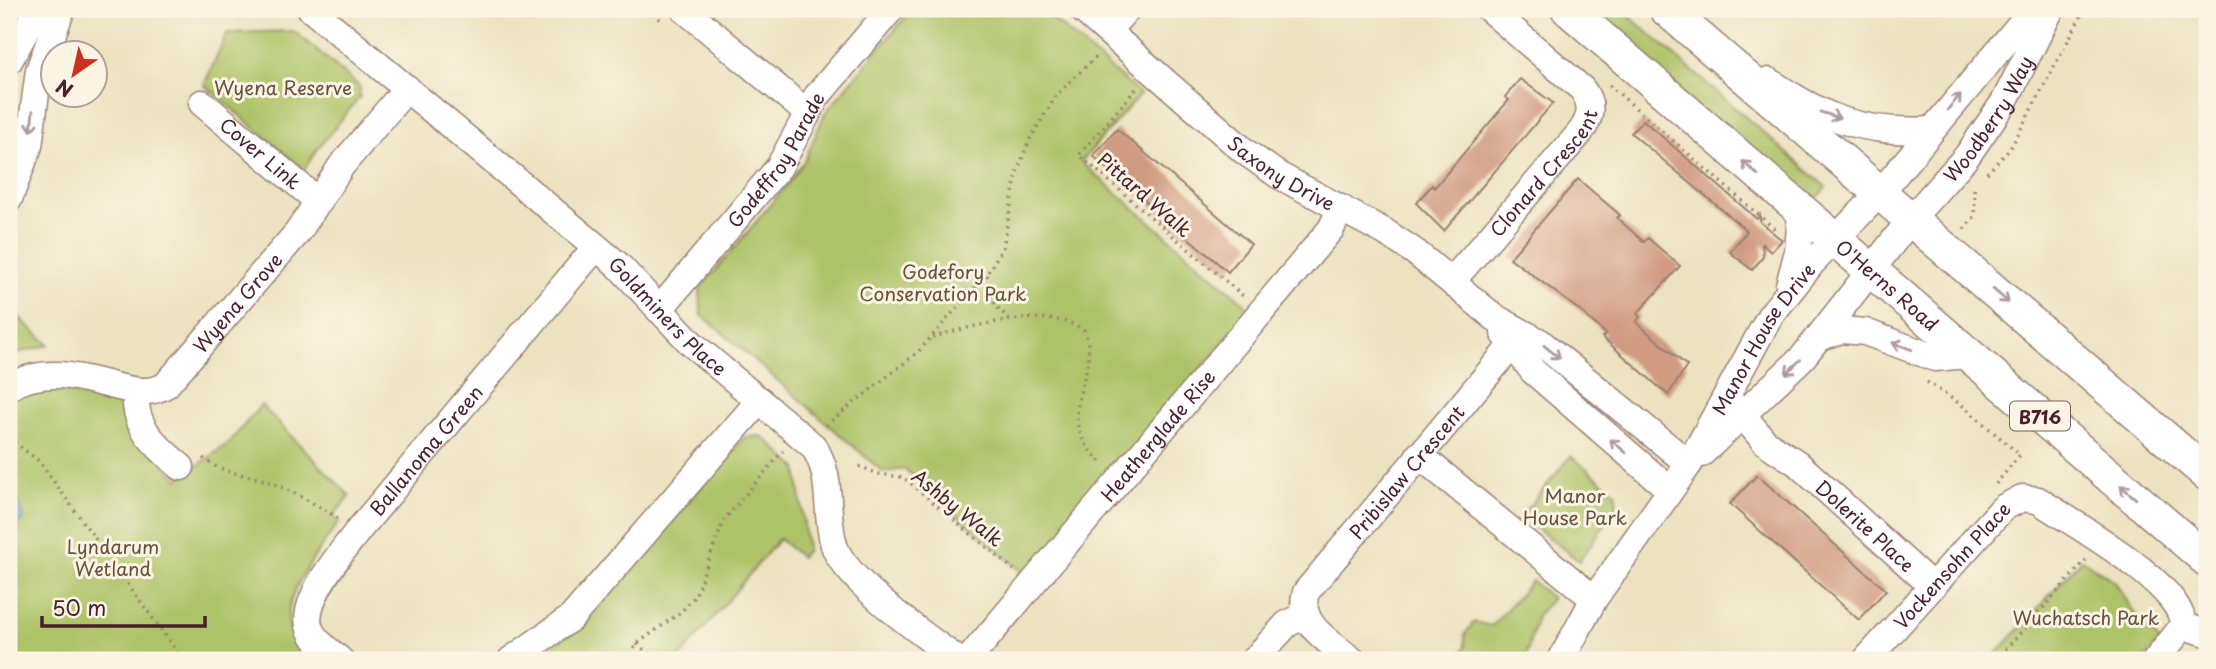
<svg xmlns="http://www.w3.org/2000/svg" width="2216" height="669" font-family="'Playpen Sans',sans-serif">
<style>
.green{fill:#adc367;stroke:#7c7149;stroke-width:2}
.water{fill:#64b0dd;stroke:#576884;stroke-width:2}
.building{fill:#d19b82}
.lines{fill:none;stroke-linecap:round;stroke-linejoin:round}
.minor-casing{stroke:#9b8076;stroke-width:29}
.major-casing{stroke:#9b8076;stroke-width:36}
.path{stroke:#9b8076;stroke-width:3.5;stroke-dasharray:2 5;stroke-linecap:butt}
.minor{stroke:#fff;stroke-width:26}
.major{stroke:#fff;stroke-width:33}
.oneway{stroke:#ae9aa0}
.labels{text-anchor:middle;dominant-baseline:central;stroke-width:6;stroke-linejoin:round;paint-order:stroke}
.shield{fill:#fcf5e5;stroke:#7f5f63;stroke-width:2}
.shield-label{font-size:18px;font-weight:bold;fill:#4a1f2b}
.park-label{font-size:19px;fill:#68503d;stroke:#fcf5e5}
.street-label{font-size:19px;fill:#4a1f2b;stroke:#fcf5e5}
</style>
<rect width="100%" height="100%" fill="#fcf5e5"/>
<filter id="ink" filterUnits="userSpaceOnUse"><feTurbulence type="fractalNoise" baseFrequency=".0143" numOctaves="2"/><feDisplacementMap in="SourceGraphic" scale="14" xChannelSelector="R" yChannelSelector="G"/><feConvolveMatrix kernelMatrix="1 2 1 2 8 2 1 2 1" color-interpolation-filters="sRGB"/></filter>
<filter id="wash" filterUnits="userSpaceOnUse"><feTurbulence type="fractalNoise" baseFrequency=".00686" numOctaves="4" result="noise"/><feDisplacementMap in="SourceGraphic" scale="28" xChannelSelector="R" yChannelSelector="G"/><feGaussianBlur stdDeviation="1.57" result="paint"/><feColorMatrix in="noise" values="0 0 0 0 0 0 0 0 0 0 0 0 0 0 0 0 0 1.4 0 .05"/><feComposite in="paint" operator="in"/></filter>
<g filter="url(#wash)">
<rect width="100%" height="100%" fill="#ece2c0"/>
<!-- green -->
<g class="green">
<polygon points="912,9 1041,9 1140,94 1081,162 1251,309 1027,576 905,469 883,472 701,314 700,289 790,181 805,160 825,113"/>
<polygon points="1576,9 1621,9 1826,187 1820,196 1799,198"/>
<polygon points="294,31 360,87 360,97 317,149 304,170 204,85 227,33"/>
<polygon points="9,308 49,345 9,355"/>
<path d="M68,386L114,398L127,422L179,479L230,442L261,405L350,496L333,516L339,522C322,548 273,603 293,634C300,644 312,652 321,660H9V400L34,387Z"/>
<polygon points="762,436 797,468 807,550 801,557 779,539 678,660 531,660 578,628 745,437"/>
<polygon points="1571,456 1615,492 1617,507 1579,561 1521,516"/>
<polygon points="2082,559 2115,582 2139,620 2160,641 2143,660 1991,660"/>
<polygon points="1532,581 1552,598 1537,616 1525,660 1455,660 1465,648 1465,634 1474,622 1492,626"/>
</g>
<!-- water -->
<polygon class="water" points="9,480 24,517 9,538"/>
<g id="blocks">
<!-- building -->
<g class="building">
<polygon points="1520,79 1553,103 1444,231 1416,203 1432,185 1434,188 1509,100 1505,97"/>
<polygon points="1643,120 1757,219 1760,215 1760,222 1782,240 1771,252 1762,244 1763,257 1752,270 1730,252 1747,231 1631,133"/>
<polygon points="1117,129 1251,244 1228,272 1093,156"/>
<polygon points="1578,179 1620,215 1617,218 1644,242 1648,238 1680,266 1637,314 1640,317 1636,322 1687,366 1668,395 1602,337 1606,334 1579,310 1510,258"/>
<polygon points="1757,475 1886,590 1859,620 1730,504"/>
</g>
</g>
</g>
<g filter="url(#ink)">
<use href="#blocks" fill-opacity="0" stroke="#9b8076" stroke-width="2"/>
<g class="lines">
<!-- minor casing -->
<g class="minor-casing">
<g id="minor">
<path id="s1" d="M311,9L618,265L692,344L813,446C834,476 824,511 834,545C844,580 927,637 958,660"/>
<polyline points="684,9 806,112"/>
<path id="s2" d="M1082,9L1244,151L1278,175L1385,232L1415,252L1494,317L1540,342L1689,464"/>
<polyline points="1107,31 1127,9"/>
<polyline points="9,61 38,9"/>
<path d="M1769,81C1825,119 1863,134 1931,130"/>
<path id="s3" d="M202,103L319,202"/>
<polyline points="9,199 29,146 39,70 62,9"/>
<path id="s4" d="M1452,281L1579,134C1591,119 1594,105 1582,89L1489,9"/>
<polyline points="1789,285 1798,251 1801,213"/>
<path id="s5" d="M659,310L779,167L817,96L891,9"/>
<polyline points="1504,333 1533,371 1670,490"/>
<polyline points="1820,337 1842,330 1865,332 1935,358 1968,355"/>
<path id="s6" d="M9,387C69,351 130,409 166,385L298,232L342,165L407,88"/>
<path d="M137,391C130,424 157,447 181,467"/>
<path id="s7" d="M1731,401L1765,442L1797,463L1932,586"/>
<path id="s8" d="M1701,454L1803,357L1911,219L1967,156L2004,102L2051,9"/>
<polyline points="1419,455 1594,599"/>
<polyline points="2183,626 2207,633"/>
<path id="s9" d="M340,660C329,651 315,642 310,629C299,602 341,553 357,532L596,247"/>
<polyline points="511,660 571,618 760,400"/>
<path id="s10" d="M968,660L1331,229L1341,208"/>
<polyline points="1254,660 1287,624 1304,616"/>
<path id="s11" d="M1352,660C1330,642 1296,624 1306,592L1502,357L1526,335"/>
<path id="s12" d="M1561,660L1594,599L1689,464L1770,316L1812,263L1880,193L2033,9"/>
<path id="s13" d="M1866,660L2003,508L2022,498L2038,500C2071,523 2184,584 2183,626"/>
<polyline points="2156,660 2183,626"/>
</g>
</g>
<!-- major casing -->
<g class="major-casing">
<g id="major">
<path id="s14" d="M1568,9L2207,560"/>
<polyline points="1666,9 2207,474"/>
</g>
</g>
<!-- path -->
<g class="path">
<polyline points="648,9 662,21"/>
<polyline points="1049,9 1059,18"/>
<polyline points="1609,85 1777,231"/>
<polyline points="1136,89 1079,155 1243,296"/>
<polyline points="1987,173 2010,149 2085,9"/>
<polyline points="1964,229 1975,216 1974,186"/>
<polyline points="987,275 995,305 1009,319"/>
<path d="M933,337C973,326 1047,305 1084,330C1104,377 1045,416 1104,464"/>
<polyline points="1927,382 1963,406 2020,455 1994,486"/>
<polyline points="826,425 918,352 987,274 1003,247 1017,172 1030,139 1057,94 1098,55"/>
<polyline points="9,438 39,461 183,660"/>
<path d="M203,458C223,474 241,473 264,480C290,489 314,504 338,518"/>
<polyline points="859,466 878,474 903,477 1014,570"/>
<polyline points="637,644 657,660"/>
<polyline points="626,660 637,644 682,611 695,596 724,520 783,451"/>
<polyline points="1996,660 2086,560"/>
</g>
<!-- minor -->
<use href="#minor" class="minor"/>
<!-- major -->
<use href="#major" class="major"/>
</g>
<!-- one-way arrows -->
<defs><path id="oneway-shaft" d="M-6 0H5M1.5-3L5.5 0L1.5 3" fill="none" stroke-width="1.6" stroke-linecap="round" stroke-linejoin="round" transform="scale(1.75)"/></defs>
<g class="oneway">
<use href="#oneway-shaft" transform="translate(1954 102) rotate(-50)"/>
<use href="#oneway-shaft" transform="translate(1830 115) rotate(17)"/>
<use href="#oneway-shaft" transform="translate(32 121) rotate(95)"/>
<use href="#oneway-shaft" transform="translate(1750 168) rotate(-139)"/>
<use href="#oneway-shaft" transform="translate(2001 296) rotate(41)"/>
<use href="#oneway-shaft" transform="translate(1902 346) rotate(-160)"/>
<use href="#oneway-shaft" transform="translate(1552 352) rotate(39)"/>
<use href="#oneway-shaft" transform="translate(1793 367) rotate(136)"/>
<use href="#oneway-shaft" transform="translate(1618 446) rotate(-140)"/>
<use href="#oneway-shaft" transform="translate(2128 492) rotate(-139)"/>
</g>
</g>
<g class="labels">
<!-- shield labels -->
<rect class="shield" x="2010" y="401.5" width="60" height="29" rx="5"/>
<g class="shield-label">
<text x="2040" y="416">B716</text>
</g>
<!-- park labels -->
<g class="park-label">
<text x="283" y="87">Wyena Reserve</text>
<text x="943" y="271">Godefory<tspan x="943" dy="22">Conservation Park</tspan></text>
<text x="1575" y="495">Manor<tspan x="1575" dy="22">House Park</tspan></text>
<text x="113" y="546">Lyndarum<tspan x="113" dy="22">Wetland</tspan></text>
<text x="2086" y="617">Wuchatsch Park</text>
</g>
<!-- street labels -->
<g class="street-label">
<text stroke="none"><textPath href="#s8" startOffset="443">Woodberry Way</textPath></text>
<text stroke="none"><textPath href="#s3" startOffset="77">Cover Link</textPath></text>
<text stroke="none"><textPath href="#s5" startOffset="191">Godeffroy Parade</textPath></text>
<text stroke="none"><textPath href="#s2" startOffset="259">Saxony Drive</textPath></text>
<text stroke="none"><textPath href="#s4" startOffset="142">Clonard Crescent</textPath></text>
<text transform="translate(1145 194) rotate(41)">Pittard Walk</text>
<text stroke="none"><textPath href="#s14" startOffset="422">O'Herns Road</textPath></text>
<text stroke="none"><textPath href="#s6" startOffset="271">Wyena Grove</textPath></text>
<text stroke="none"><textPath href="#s1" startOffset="471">Goldminers Place</textPath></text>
<text stroke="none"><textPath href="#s12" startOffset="380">Manor House Drive</textPath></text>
<text stroke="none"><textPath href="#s10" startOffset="294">Heatherglade Rise</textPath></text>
<text stroke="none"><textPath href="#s9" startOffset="262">Ballanoma Green</textPath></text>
<text stroke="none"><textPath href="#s11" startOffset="245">Pribislaw Crescent</textPath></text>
<text transform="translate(958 507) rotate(39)">Ashby Walk</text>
<text stroke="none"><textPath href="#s7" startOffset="184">Dolerite Place</textPath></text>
<text stroke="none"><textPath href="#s13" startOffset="128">Vockensohn Place</textPath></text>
</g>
</g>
<!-- margin -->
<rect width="2216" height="669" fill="none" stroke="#fcf5e5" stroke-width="35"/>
<!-- north arrow -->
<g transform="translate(74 74) rotate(214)"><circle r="33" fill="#fcf5e5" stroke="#b59f9b" stroke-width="2"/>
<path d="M0-5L12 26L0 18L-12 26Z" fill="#c8321e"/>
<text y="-10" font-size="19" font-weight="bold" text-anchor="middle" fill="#4a1f2b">N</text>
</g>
<!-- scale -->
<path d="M42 616v10h163v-10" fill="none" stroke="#4a1f2b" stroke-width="3.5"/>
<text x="52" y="616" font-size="21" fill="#4a1f2b" stroke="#fcf5e5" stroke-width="5" paint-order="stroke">50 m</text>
</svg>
